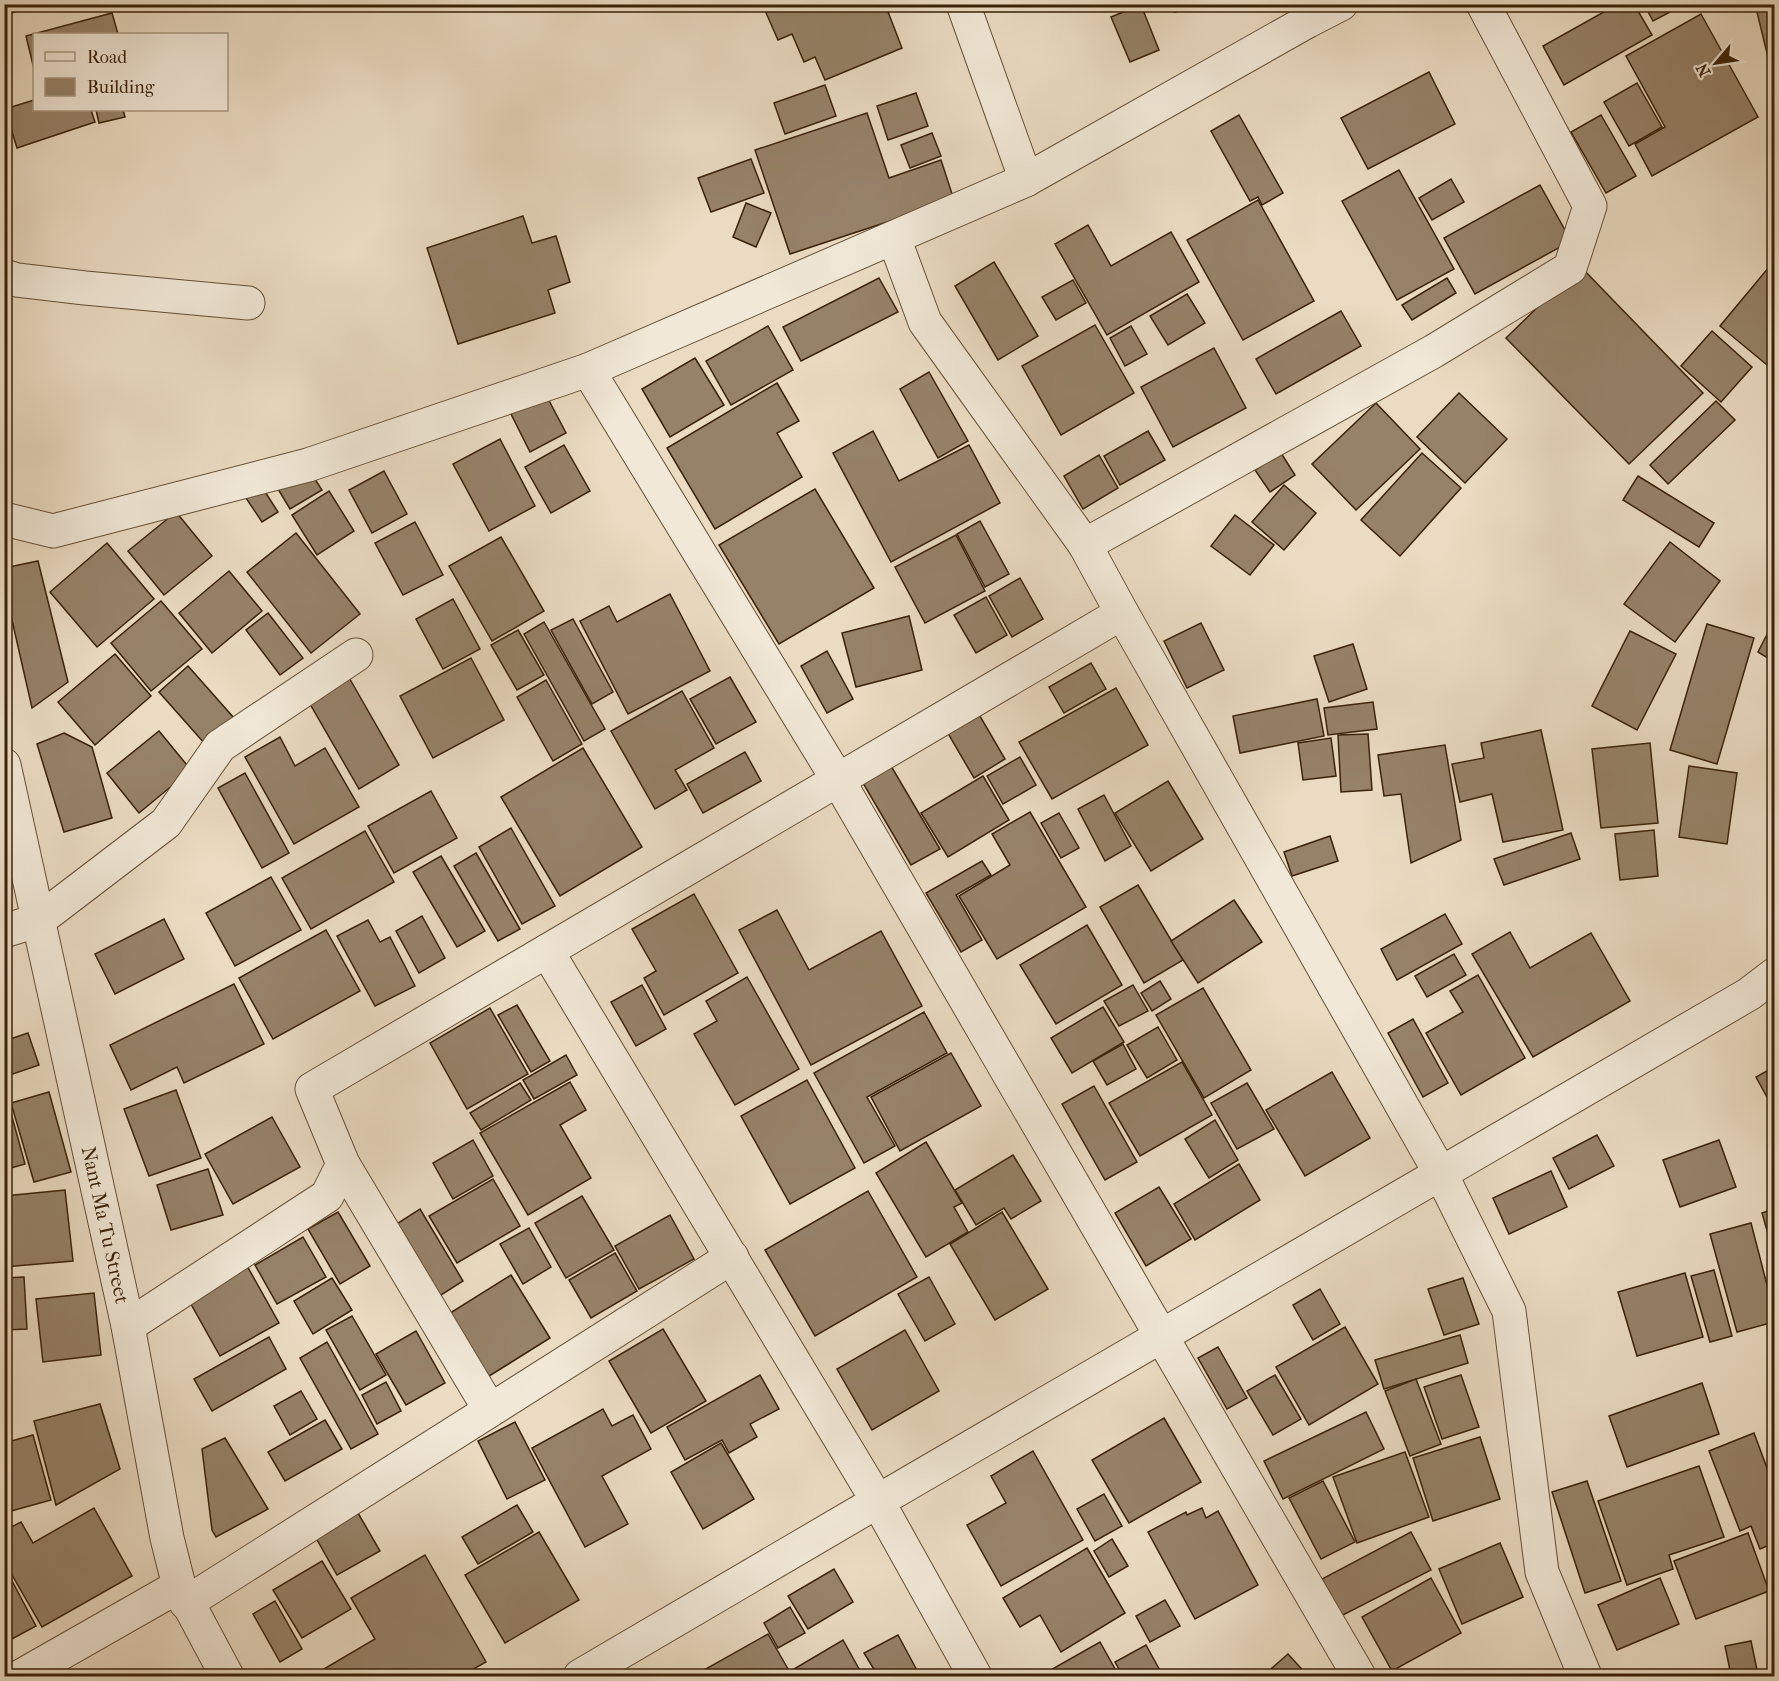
<svg xmlns="http://www.w3.org/2000/svg" width="1779" height="1681" font-family="'IM FELL French Canon',serif">
<style>
.building{fill:#968269;stroke:#3a2208;stroke-width:1.5}
.lines{fill:none;stroke-linecap:round;stroke-linejoin:round}
.minor-casing{stroke:#665036;stroke-width:35}
.minor{stroke:#f1e8d7;stroke-width:33}
.labels{text-anchor:middle;dominant-baseline:central;stroke-width:6;stroke-linejoin:round;paint-order:stroke}
.street-label{font-size:20px;fill:#3a2208;stroke:#f1e8d7}
</style>
<rect width="100%" height="100%" fill="#eadbc2"/>
<filter id="stains"><feTurbulence type="fractalNoise" baseFrequency=".00333" numOctaves="4"/><feColorMatrix values="0 0 0 0 .2 0 0 0 0 .09 0 0 0 0 .02 0 0 0 .5 -.17"/></filter>
<radialGradient id="worn" r=".72"><stop offset=".6" stop-color="#630" stop-opacity="0"/><stop offset="1" stop-color="#630" stop-opacity=".3"/></radialGradient>
<!-- building -->
<g class="building">
<polygon points="4,4 38,4 6,15"/>
<polygon points="768,4 885,4 902,48 825,80 815,57 804,62 792,34 778,40 763,6"/>
<polygon points="1173,4 1205,4 1175,12"/>
<polygon points="1618,4 1634,4 1652,35 1564,85 1543,46"/>
<polygon points="1644,4 1685,4 1653,21"/>
<polygon points="1755,4 1774,4 1774,82"/>
<polygon points="1141,5 1159,50 1130,62 1111,17"/>
<polygon points="112,13 118,34 34,34 34,69 26,36"/>
<polygon points="1701,14 1758,117 1652,176 1635,144 1665,127 1626,56"/>
<polygon points="1429,72 1455,124 1368,169 1341,118"/>
<polygon points="1637,83 1662,127 1629,146 1604,102"/>
<polygon points="825,85 836,116 785,134 774,103"/>
<polygon points="916,93 928,126 888,140 877,106"/>
<polygon points="34,100 34,110 91,110 95,122 17,148 5,109"/>
<polygon points="96,110 123,110 125,117 99,123"/>
<polygon points="867,113 889,178 941,160 954,200 790,254 755,150"/>
<polygon points="1239,115 1283,193 1262,205 1258,197 1250,201 1211,131"/>
<polygon points="1601,115 1636,176 1606,193 1571,132"/>
<polygon points="932,133 941,156 910,168 901,145"/>
<polygon points="751,159 764,193 711,212 698,178"/>
<polygon points="1399,170 1454,269 1397,300 1342,201"/>
<polygon points="1451,179 1464,202 1432,220 1419,198"/>
<polygon points="1540,185 1571,241 1475,294 1444,238"/>
<polygon points="1258,200 1314,301 1243,340 1187,240"/>
<polygon points="746,203 771,213 756,247 733,237"/>
<polygon points="523,216 532,243 556,236 570,282 548,290 555,313 458,344 427,248"/>
<polygon points="1088,225 1111,266 1171,232 1199,282 1107,335 1055,244"/>
<polygon points="1774,261 1774,355 1767,365 1720,326"/>
<polygon points="994,262 1038,336 998,360 955,286"/>
<polygon points="1580,266 1703,393 1629,464 1506,338"/>
<polygon points="879,278 898,312 801,361 783,327"/>
<polygon points="1447,278 1456,293 1412,320 1402,305"/>
<polygon points="1073,280 1086,303 1056,320 1042,297"/>
<polygon points="1187,294 1205,323 1168,345 1150,316"/>
<polygon points="1341,311 1361,346 1276,394 1256,359"/>
<polygon points="1095,325 1134,393 1061,435 1022,366"/>
<polygon points="768,326 793,370 731,405 706,361"/>
<polygon points="1131,326 1147,354 1125,366 1110,338"/>
<polygon points="1712,331 1752,367 1721,402 1681,366"/>
<polygon points="1214,348 1246,408 1173,447 1141,387"/>
<polygon points="695,358 724,405 670,437 642,389"/>
<polygon points="929,372 968,441 938,458 900,389"/>
<polygon points="777,383 799,421 777,433 802,477 715,529 667,448"/>
<polygon points="544,391 566,433 530,452 509,410"/>
<polygon points="1459,393 1507,439 1465,483 1417,437"/>
<polygon points="1716,401 1735,420 1668,484 1650,465"/>
<polygon points="1376,403 1420,449 1356,510 1312,464"/>
<polygon points="873,431 899,481 969,445 1000,503 891,562 833,453"/>
<polygon points="1148,431 1165,460 1120,485 1104,456"/>
<polygon points="500,439 535,506 489,531 453,464"/>
<polygon points="564,445 590,491 551,513 525,467"/>
<polygon points="1281,453 1295,475 1270,492 1255,470"/>
<polygon points="1422,453 1461,488 1400,556 1361,520"/>
<polygon points="1099,455 1118,488 1083,509 1064,476"/>
<polygon points="309,470 322,490 290,509 278,489"/>
<polygon points="384,471 407,514 372,533 349,490"/>
<polygon points="1638,476 1714,523 1699,547 1623,500"/>
<polygon points="1284,485 1316,513 1284,550 1252,522"/>
<polygon points="262,487 278,512 262,522 246,498"/>
<polygon points="815,489 874,588 779,644 719,545"/>
<polygon points="329,491 354,531 317,555 292,515"/>
<polygon points="176,512 212,556 164,595 128,551"/>
<polygon points="1235,515 1274,545 1250,575 1211,546"/>
<polygon points="980,521 1009,574 985,587 957,534"/>
<polygon points="415,522 443,575 403,595 375,543"/>
<polygon points="296,533 360,614 311,653 247,572"/>
<polygon points="956,535 985,591 925,623 895,567"/>
<polygon points="501,537 544,611 492,641 449,566"/>
<polygon points="1670,542 1720,581 1675,642 1624,604"/>
<polygon points="107,543 154,599 97,647 50,592"/>
<polygon points="38,561 68,682 32,708 4,585 4,568"/>
<polygon points="229,571 262,611 212,653 179,613"/>
<polygon points="1020,578 1043,619 1012,637 989,596"/>
<polygon points="670,594 710,671 628,714 580,621 609,606 617,622"/>
<polygon points="986,597 1007,635 976,653 954,615"/>
<polygon points="453,599 480,649 443,669 416,619"/>
<polygon points="161,601 202,649 151,691 111,643"/>
<polygon points="268,613 303,658 280,675 246,630"/>
<polygon points="909,616 922,670 856,687 842,633"/>
<polygon points="573,619 613,692 592,704 551,630"/>
<polygon points="1774,621 1774,662 1758,652"/>
<polygon points="544,622 605,729 584,741 524,634"/>
<polygon points="1201,623 1224,670 1187,688 1164,641"/>
<polygon points="1707,624 1754,638 1717,764 1670,750"/>
<polygon points="518,630 544,675 517,690 491,645"/>
<polygon points="1630,631 1676,654 1637,730 1592,706"/>
<polygon points="1353,644 1367,689 1329,702 1314,656"/>
<polygon points="827,651 853,699 827,713 801,666"/>
<polygon points="115,654 151,696 95,745 58,702"/>
<polygon points="471,658 504,720 433,758 400,696"/>
<polygon points="1091,663 1106,689 1064,713 1049,687"/>
<polygon points="188,666 234,718 205,744 159,692"/>
<polygon points="347,674 399,765 359,789 306,697"/>
<polygon points="730,677 756,722 716,744 690,699"/>
<polygon points="546,680 582,744 553,761 517,697"/>
<polygon points="1116,688 1148,745 1052,799 1019,742"/>
<polygon points="682,691 714,748 675,770 687,790 655,809 611,731"/>
<polygon points="1317,699 1324,736 1240,753 1233,716"/>
<polygon points="1373,702 1377,729 1328,735 1324,708"/>
<polygon points="977,711 1005,759 974,778 946,730"/>
<polygon points="1541,730 1563,830 1503,842 1492,794 1460,802 1452,764 1484,758 1481,743"/>
<polygon points="159,731 191,770 139,813 107,773"/>
<polygon points="64,733 92,747 112,818 64,832 37,744"/>
<polygon points="1368,734 1372,790 1341,792 1338,735"/>
<polygon points="280,737 295,766 325,748 359,807 294,844 245,757"/>
<polygon points="1331,738 1336,776 1303,780 1298,743"/>
<polygon points="1650,743 1658,823 1601,828 1592,749"/>
<polygon points="1445,745 1461,840 1411,863 1401,794 1384,796 1378,755"/>
<polygon points="583,748 642,847 560,896 501,797"/>
<polygon points="745,752 761,781 703,813 687,784"/>
<polygon points="1020,757 1036,785 1003,804 987,776"/>
<polygon points="891,766 940,849 911,865 863,783"/>
<polygon points="1689,766 1737,773 1727,844 1679,837"/>
<polygon points="245,773 289,853 262,868 218,788"/>
<polygon points="983,776 1009,820 948,857 921,813"/>
<polygon points="1168,781 1203,839 1151,871 1115,813"/>
<polygon points="431,791 457,838 394,873 368,826"/>
<polygon points="1104,795 1131,846 1105,861 1078,809"/>
<polygon points="1030,812 1086,907 997,959 959,896 1010,865 992,834"/>
<polygon points="1059,813 1079,848 1061,858 1041,823"/>
<polygon points="511,828 555,906 522,924 479,847"/>
<polygon points="1654,830 1658,876 1620,880 1615,834"/>
<polygon points="365,831 394,882 311,929 282,878"/>
<polygon points="1571,833 1580,859 1504,885 1494,859"/>
<polygon points="1330,836 1338,861 1292,876 1284,852"/>
<polygon points="476,853 520,929 498,941 454,866"/>
<polygon points="441,856 485,931 457,947 413,872"/>
<polygon points="982,861 991,875 956,895 982,940 961,952 926,893"/>
<polygon points="271,877 301,930 235,966 206,913"/>
<polygon points="1138,885 1183,960 1144,983 1100,907"/>
<polygon points="694,894 738,973 664,1015 644,978 656,971 632,929"/>
<polygon points="1234,900 1262,942 1198,983 1171,941"/>
<polygon points="777,910 809,970 881,931 922,1006 811,1065 739,930"/>
<polygon points="1445,914 1462,944 1397,980 1381,949"/>
<polygon points="422,916 445,958 419,973 396,931"/>
<polygon points="164,919 184,959 115,994 95,954"/>
<polygon points="368,920 380,942 390,937 415,986 375,1006 337,936"/>
<polygon points="1087,925 1122,985 1056,1024 1020,965"/>
<polygon points="326,930 360,991 273,1039 239,978"/>
<polygon points="1510,932 1530,968 1591,933 1630,1001 1533,1057 1472,954"/>
<polygon points="1454,954 1466,975 1427,997 1415,976"/>
<polygon points="1478,975 1525,1058 1461,1095 1426,1033 1463,1012 1450,991"/>
<polygon points="747,977 799,1069 735,1105 694,1034 717,1021 706,1001"/>
<polygon points="1160,981 1171,999 1152,1011 1141,993"/>
<polygon points="234,984 264,1044 184,1083 177,1067 131,1090 110,1045"/>
<polygon points="642,985 666,1029 636,1046 611,1002"/>
<polygon points="1133,985 1148,1011 1119,1026 1104,1001"/>
<polygon points="1203,988 1251,1070 1204,1098 1156,1015"/>
<polygon points="517,1005 550,1061 531,1072 498,1015"/>
<polygon points="1103,1007 1124,1042 1072,1073 1051,1038"/>
<polygon points="490,1008 528,1074 467,1109 430,1043"/>
<polygon points="924,1012 947,1053 867,1097 895,1146 864,1163 814,1073"/>
<polygon points="1413,1019 1448,1083 1423,1097 1388,1033"/>
<polygon points="1158,1027 1177,1060 1147,1078 1127,1045"/>
<polygon points="28,1033 39,1065 4,1077 4,1041"/>
<polygon points="1123,1044 1136,1069 1107,1085 1093,1061"/>
<polygon points="951,1053 981,1106 900,1151 871,1097"/>
<polygon points="566,1055 577,1075 534,1099 523,1080"/>
<polygon points="1182,1062 1212,1115 1140,1156 1109,1103"/>
<polygon points="1774,1067 1774,1110 1756,1077"/>
<polygon points="1332,1072 1370,1138 1305,1176 1266,1110"/>
<polygon points="807,1080 855,1168 790,1204 741,1116"/>
<polygon points="570,1082 586,1110 560,1125 591,1178 528,1215 480,1133"/>
<polygon points="520,1083 531,1100 481,1130 470,1113"/>
<polygon points="1247,1083 1274,1129 1237,1149 1211,1103"/>
<polygon points="1094,1086 1137,1162 1105,1180 1062,1104"/>
<polygon points="176,1090 201,1158 149,1176 124,1109"/>
<polygon points="49,1092 71,1172 34,1182 11,1103"/>
<polygon points="11,1113 25,1164 4,1170 4,1115"/>
<polygon points="272,1117 300,1167 233,1204 205,1154"/>
<polygon points="1215,1120 1238,1160 1209,1178 1185,1139"/>
<polygon points="1597,1135 1614,1166 1569,1189 1553,1158"/>
<polygon points="473,1140 493,1176 453,1199 433,1163"/>
<polygon points="1719,1140 1736,1187 1680,1207 1663,1160"/>
<polygon points="926,1142 962,1203 954,1207 968,1232 926,1257 876,1173"/>
<polygon points="1013,1155 1041,1201 1011,1219 1004,1208 976,1225 955,1190"/>
<polygon points="1239,1164 1260,1200 1195,1240 1174,1204"/>
<polygon points="208,1169 223,1215 171,1230 157,1185"/>
<polygon points="1551,1171 1567,1207 1509,1234 1493,1198"/>
<polygon points="493,1179 520,1226 457,1263 429,1216"/>
<polygon points="1159,1187 1191,1239 1146,1266 1115,1213"/>
<polygon points="65,1190 73,1261 4,1267 4,1196"/>
<polygon points="868,1191 917,1277 815,1336 765,1250"/>
<polygon points="582,1196 614,1250 566,1278 535,1223"/>
<polygon points="420,1209 463,1281 438,1297 395,1225"/>
<polygon points="1774,1209 1774,1255 1762,1213"/>
<polygon points="338,1212 370,1266 340,1284 308,1229"/>
<polygon points="1002,1212 1048,1289 995,1320 950,1244"/>
<polygon points="670,1215 694,1259 639,1289 615,1246"/>
<polygon points="1751,1223 1774,1312 1774,1322 1737,1332 1710,1234"/>
<polygon points="529,1228 551,1267 523,1284 500,1244"/>
<polygon points="303,1237 326,1277 277,1304 255,1265"/>
<polygon points="615,1253 637,1291 591,1318 569,1280"/>
<polygon points="246,1264 279,1323 220,1356 187,1297"/>
<polygon points="1714,1270 1732,1336 1710,1342 1691,1276"/>
<polygon points="1685,1273 1703,1337 1637,1356 1618,1292"/>
<polygon points="511,1275 550,1338 486,1378 447,1315"/>
<polygon points="24,1277 27,1329 4,1330 4,1278"/>
<polygon points="929,1277 955,1324 925,1341 898,1294"/>
<polygon points="332,1278 352,1310 313,1334 294,1301"/>
<polygon points="1463,1278 1479,1324 1444,1335 1428,1289"/>
<polygon points="1320,1289 1340,1324 1313,1340 1293,1305"/>
<polygon points="94,1293 101,1355 43,1362 36,1299"/>
<polygon points="352,1316 386,1375 360,1390 326,1330"/>
<polygon points="1345,1327 1378,1384 1309,1425 1276,1367"/>
<polygon points="663,1329 706,1401 651,1433 609,1361"/>
<polygon points="905,1330 939,1391 872,1430 837,1369"/>
<polygon points="416,1331 445,1383 406,1405 376,1354"/>
<polygon points="1460,1335 1468,1363 1384,1389 1375,1360"/>
<polygon points="269,1337 286,1369 212,1411 194,1379"/>
<polygon points="327,1342 378,1434 351,1449 300,1358"/>
<polygon points="1218,1347 1247,1398 1227,1409 1198,1358"/>
<polygon points="760,1375 779,1409 750,1424 757,1437 729,1453 722,1440 685,1460 667,1427"/>
<polygon points="1275,1375 1301,1419 1273,1435 1247,1391"/>
<polygon points="1461,1375 1479,1427 1442,1439 1424,1387"/>
<polygon points="1416,1379 1441,1444 1410,1456 1385,1391"/>
<polygon points="386,1382 401,1411 377,1424 362,1395"/>
<polygon points="1702,1383 1719,1434 1627,1467 1609,1416"/>
<polygon points="301,1391 317,1419 290,1435 274,1406"/>
<polygon points="100,1404 120,1469 56,1505 34,1421"/>
<polygon points="603,1409 612,1426 633,1415 651,1449 602,1476 628,1524 585,1547 532,1448"/>
<polygon points="1366,1412 1384,1449 1283,1499 1264,1461"/>
<polygon points="1164,1418 1201,1482 1129,1523 1092,1460"/>
<polygon points="325,1420 342,1449 285,1481 268,1452"/>
<polygon points="515,1422 545,1480 507,1499 478,1441"/>
<polygon points="1754,1433 1774,1487 1774,1543 1760,1549 1751,1526 1740,1531 1709,1451"/>
<polygon points="33,1435 51,1500 4,1513 4,1443"/>
<polygon points="1480,1437 1500,1499 1433,1521 1413,1458"/>
<polygon points="225,1438 268,1509 216,1537 212,1530 202,1449"/>
<polygon points="721,1443 754,1499 703,1529 671,1472"/>
<polygon points="1033,1451 1083,1540 1001,1586 967,1525 1006,1503 991,1476"/>
<polygon points="1405,1452 1429,1517 1357,1543 1333,1477"/>
<polygon points="1699,1466 1724,1537 1669,1555 1673,1569 1627,1585 1598,1501"/>
<polygon points="1323,1481 1355,1542 1321,1559 1289,1498"/>
<polygon points="1587,1481 1621,1581 1585,1593 1552,1492"/>
<polygon points="1104,1494 1122,1526 1095,1541 1077,1509"/>
<polygon points="517,1505 533,1532 478,1564 462,1537"/>
<polygon points="94,1508 132,1576 42,1627 4,1561 4,1531 21,1522 33,1543"/>
<polygon points="1202,1508 1206,1518 1218,1511 1258,1585 1195,1619 1148,1532 1186,1512 1187,1515"/>
<polygon points="358,1513 380,1551 337,1575 316,1538"/>
<polygon points="539,1532 579,1600 505,1643 465,1575"/>
<polygon points="1411,1532 1431,1570 1341,1616 1322,1579"/>
<polygon points="1748,1533 1769,1591 1696,1619 1674,1561"/>
<polygon points="1112,1539 1128,1566 1109,1577 1094,1551"/>
<polygon points="1500,1543 1523,1597 1462,1624 1439,1569"/>
<polygon points="1087,1548 1125,1613 1061,1652 1040,1615 1020,1627 1003,1598"/>
<polygon points="425,1555 486,1662 461,1676 312,1676 375,1639 351,1598"/>
<polygon points="322,1561 351,1609 302,1638 273,1590"/>
<polygon points="4,1566 36,1626 12,1639 4,1625"/>
<polygon points="834,1569 853,1602 808,1629 788,1596"/>
<polygon points="1431,1578 1461,1633 1392,1671 1362,1617"/>
<polygon points="1660,1578 1679,1624 1617,1650 1598,1605"/>
<polygon points="1165,1600 1180,1626 1150,1642 1136,1616"/>
<polygon points="275,1601 302,1649 280,1662 253,1614"/>
<polygon points="790,1607 805,1633 778,1648 764,1623"/>
<polygon points="768,1634 792,1676 708,1676 704,1670"/>
<polygon points="898,1635 920,1676 878,1676 864,1653"/>
<polygon points="843,1640 863,1676 799,1676 794,1669"/>
<polygon points="1751,1641 1757,1670 1731,1675 1725,1646"/>
<polygon points="1100,1642 1119,1676 1040,1676"/>
<polygon points="1146,1645 1163,1676 1123,1676 1115,1662"/>
<polygon points="1288,1654 1308,1676 1263,1676"/>
</g>
<g class="lines">
<!-- minor casing -->
<g class="minor-casing">
<g id="minor">
<polyline points="963,4 1026,180"/>
<polyline points="894,238 925,322 1085,545 1122,613 1442,1176 1509,1311 1542,1572 1585,1676"/>
<polyline points="4,276 17,280 85,288 248,303"/>
<polyline points="588,370 838,780 1359,1676"/>
<polyline points="4,519 53,531 308,465 588,370 1026,180 1308,21 1341,4"/>
<polyline points="1085,545 1434,351 1570,268 1590,206 1483,4"/>
<path id="s1" d="M4,765L128,1326L167,1538L179,1586L227,1676"/>
<polyline points="4,931 39,920 166,823 220,746 356,655"/>
<polyline points="547,951 877,1500 975,1676"/>
<polyline points="343,1164 490,1410"/>
<polyline points="128,1326 327,1196 343,1164 312,1089 1122,613"/>
<polyline points="186,1603 732,1257"/>
<polyline points="21,1676 179,1586"/>
<path d="M580,1676C968,1446 1360,1224 1749,994L1774,975"/>
</g>
</g>
<!-- minor -->
<use href="#minor" class="minor"/>
</g>
<g class="labels">
<!-- street labels -->
<g class="street-label">
<text stroke="none"><textPath href="#s1" startOffset="471">Nant Ma Tu Street</textPath></text>
</g>
</g>
<!-- margin -->
<rect width="1779" height="1681" fill="none" stroke="#eadbc2" stroke-width="24"/>
<rect x="6" y="6" width="1767" height="1669" fill="none" stroke="#3a2208" stroke-width="3"/>
<rect x="12" y="12" width="1755" height="1657" fill="none" stroke="#3a2208" stroke-width="1.5"/>
<!-- legend -->
<rect x="33" y="33" width="195" height="78" fill="#f1e8d7" stroke="#a89984" stroke-width="1.5"/>
<rect x="45" y="52" width="30" height="9" fill="#f1e8d7" stroke="#a89984" stroke-width="1.5"/>
<text x="87" y="63" font-size="18" fill="#3a2208">Road</text>
<rect x="45" y="78" width="30" height="18" fill="#968269" stroke="#a89984" stroke-width="1.5"/>
<text x="87" y="93" font-size="18" fill="#3a2208">Building</text>
<!-- north arrow -->
<g transform="translate(1716 63) rotate(241)" stroke="#f1e8d7" stroke-width="4.5" paint-order="stroke">
<path d="M0-4.5L10 22L0 15L-10 22Z" fill="#3a2208"/>
<text y="-9" font-size="16" font-weight="bold" text-anchor="middle" fill="#3a2208">N</text>
</g>
<rect width="100%" height="100%" filter="url(#stains)"/>
<rect width="100%" height="100%" fill="url(#worn)"/>
</svg>
